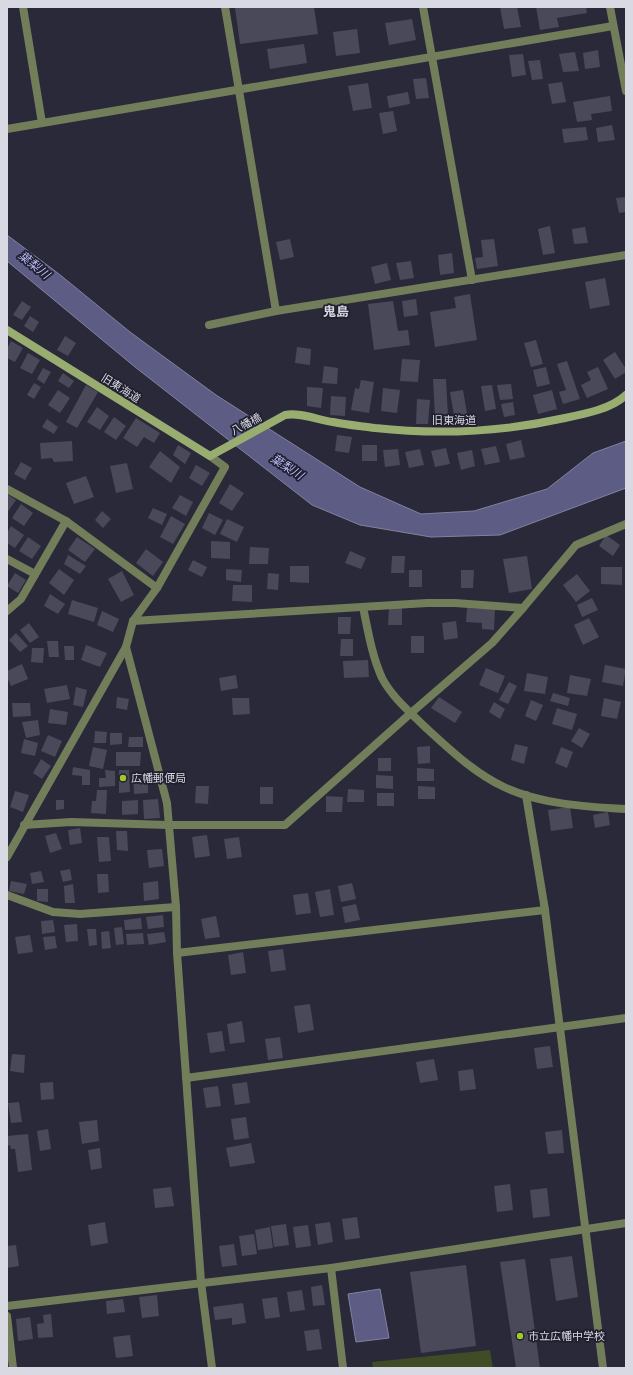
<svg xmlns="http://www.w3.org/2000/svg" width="633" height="1375" font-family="'Times New Roman','Noto Sans JP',serif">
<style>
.green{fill:#404c26}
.water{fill:#5d5c84;stroke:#8282a0}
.building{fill:#49495a}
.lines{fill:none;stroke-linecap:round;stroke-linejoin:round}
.minor{stroke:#717e59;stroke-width:8}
.secondary{stroke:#99ad71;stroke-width:8}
.poi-dot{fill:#a1c929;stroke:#1f1f2e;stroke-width:1.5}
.labels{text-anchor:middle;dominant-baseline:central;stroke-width:3.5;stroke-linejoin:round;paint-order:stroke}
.street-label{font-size:11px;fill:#d8d9e3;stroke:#1f1f2e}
.poi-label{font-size:11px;fill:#d8d9e3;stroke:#1f1f2e;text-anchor:start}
.water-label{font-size:12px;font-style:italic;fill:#bcbbfe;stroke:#1f1f2e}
.quarter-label{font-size:13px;font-weight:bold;fill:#d8d9e3;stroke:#1f1f2e}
</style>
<rect width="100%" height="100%" fill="#292939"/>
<!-- green -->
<polygon class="green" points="490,1350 493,1368 373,1368 372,1362"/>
<!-- water -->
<g class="water">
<polygon points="7,235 59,274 130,332 216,395 360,487 421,514 474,511 547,489 593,453 626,441 626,488 500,535 431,537 360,525 312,505 135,367 7,261"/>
<polygon points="380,1289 389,1338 356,1342 348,1294"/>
</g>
<!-- building -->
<g class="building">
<polygon points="242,7 314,7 318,34 240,44 235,8"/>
<polygon points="500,7 517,7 521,27 504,29"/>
<polygon points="536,7 586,7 587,13 557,18 559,27 540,30"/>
<polygon points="412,19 416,40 389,45 385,23"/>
<polygon points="357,29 360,53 336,56 333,32"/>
<polygon points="304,44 307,63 270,69 267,49"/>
<polygon points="598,50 600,67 585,69 583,53"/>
<polygon points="575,52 579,71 563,72 559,54"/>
<polygon points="523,54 526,75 512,77 509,55"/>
<polygon points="540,60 543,79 532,80 528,61"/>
<polygon points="426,78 429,98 416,99 413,79"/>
<polygon points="562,82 566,102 552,104 548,84"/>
<polygon points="368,83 372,108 353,111 348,86"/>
<polygon points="408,92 410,104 389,108 387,96"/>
<polygon points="610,96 612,111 591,114 592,120 577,122 573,102"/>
<polygon points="393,111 397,131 383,134 379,113"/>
<polygon points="612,125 615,140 598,142 596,128"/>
<polygon points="586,127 588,140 564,143 562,129"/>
<polygon points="626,197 626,212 619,213 616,198"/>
<polygon points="550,226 555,253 543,255 538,229"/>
<polygon points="585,227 588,243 574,244 572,229"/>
<polygon points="290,239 294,257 280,260 276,242"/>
<polygon points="494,239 498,266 477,269 475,258 483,257 481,240"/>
<polygon points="452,253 454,273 440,275 438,255"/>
<polygon points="411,261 414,278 400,280 396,263"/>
<polygon points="387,263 391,280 375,284 371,267"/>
<polygon points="605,278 610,305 590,309 585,282"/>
<polygon points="470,294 477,340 435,347 430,312 456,308 454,297"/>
<polygon points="416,299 418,315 404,317 402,301"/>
<polygon points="22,301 31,307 22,320 13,315"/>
<polygon points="393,301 398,331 408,330 410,345 374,350 368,304"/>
<polygon points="30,316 39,322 33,332 24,326"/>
<polygon points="65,336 76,343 68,356 57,350"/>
<polygon points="536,340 543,364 531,367 524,343"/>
<polygon points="11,341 23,348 15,362 7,358 7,349"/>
<polygon points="297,347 311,349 310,365 295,363"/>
<polygon points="615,352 626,369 626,372 615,379 603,360"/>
<polygon points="28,353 40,360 32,374 20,368"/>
<polygon points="402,359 420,360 418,382 400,381"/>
<polygon points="567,361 580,399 563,404 559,392 566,390 557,364"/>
<polygon points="324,366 338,368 337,384 322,383"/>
<polygon points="546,367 550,384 537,387 533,370"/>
<polygon points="598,367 608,389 587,398 581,385 591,380 587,372"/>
<polygon points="43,368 51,372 44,384 37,379"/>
<polygon points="63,373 74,381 69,388 58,381"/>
<polygon points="433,379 446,379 448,416 435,416"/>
<polygon points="361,380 374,382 369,413 351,410 355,388 359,389"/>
<polygon points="34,383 41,387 34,399 27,395"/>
<polygon points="511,384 513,399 500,400 497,385"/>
<polygon points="86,385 98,392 77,428 66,422"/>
<polygon points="492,385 496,409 485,411 481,386"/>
<polygon points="307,387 323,388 321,408 307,406"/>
<polygon points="383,388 400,390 397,413 381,411"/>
<polygon points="58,390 70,398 60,413 48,405"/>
<polygon points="463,390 468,419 455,421 450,392"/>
<polygon points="552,390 557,409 538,414 533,395"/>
<polygon points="331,396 346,397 345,416 330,415"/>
<polygon points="417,399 430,400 428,424 416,424"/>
<polygon points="513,402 515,415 504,417 501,404"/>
<polygon points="97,407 109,416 100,430 87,422"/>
<polygon points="114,417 126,426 116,440 104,432"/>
<polygon points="136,418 160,433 154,443 144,437 137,447 123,438"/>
<polygon points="47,419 58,427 54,434 42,427"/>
<polygon points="337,435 352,437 349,453 335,451"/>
<polygon points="521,440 525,457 510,460 506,444"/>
<polygon points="72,441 73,461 54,462 52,458 41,459 40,443"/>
<polygon points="178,445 191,453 185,464 173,455"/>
<rect x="362" y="445" width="15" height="16"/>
<polygon points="496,446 500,462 485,465 481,449"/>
<polygon points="446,448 450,464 435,467 431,451"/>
<polygon points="398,449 400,465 385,467 383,450"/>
<polygon points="420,449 424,465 409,468 405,452"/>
<polygon points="472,450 475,466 461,470 457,453"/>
<polygon points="160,451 180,467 171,483 149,467"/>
<polygon points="21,462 32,468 25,480 14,474"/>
<polygon points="127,463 133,489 116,493 110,466"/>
<polygon points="196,465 210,473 202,486 189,478"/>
<polygon points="86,476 94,497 74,504 66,483"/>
<polygon points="230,484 244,493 232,511 219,503"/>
<polygon points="7,494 16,500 7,513"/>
<polygon points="180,495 193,502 186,516 172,508"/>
<polygon points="21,504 33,513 24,526 12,518"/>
<polygon points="153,508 167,514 162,525 148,518"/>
<polygon points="102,511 111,519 103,528 95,520"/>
<polygon points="209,513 223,520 215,535 202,528"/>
<polygon points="171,516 185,524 173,544 160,537"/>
<polygon points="227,519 244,527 237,542 220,534"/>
<polygon points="11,526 24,535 15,548 7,543 7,533"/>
<polygon points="606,535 620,545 613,556 599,546"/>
<polygon points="28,537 41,546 32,559 19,551"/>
<polygon points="77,537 95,549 85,562 68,550"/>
<polygon points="211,541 230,542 230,559 211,558"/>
<polygon points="250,547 269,548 268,564 249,564"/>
<polygon points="146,549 163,562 153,576 136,563"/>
<polygon points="350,551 366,558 361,569 345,563"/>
<polygon points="68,555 86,566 80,574 64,564"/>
<polygon points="392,556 405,556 404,573 391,573"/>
<polygon points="527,556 532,589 509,593 503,559"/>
<polygon points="193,560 207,567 202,577 188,570"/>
<polygon points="290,566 309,566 309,583 290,582"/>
<polygon points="601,567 622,567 622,585 601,584"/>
<polygon points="59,569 74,580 64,595 49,583"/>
<polygon points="226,569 242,570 241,582 226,580"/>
<rect x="409" y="570" width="13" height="17"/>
<polygon points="461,570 474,570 473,588 461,588"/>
<polygon points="122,571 134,595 121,602 108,579"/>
<polygon points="15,573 26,580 18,593 7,586"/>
<polygon points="268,573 279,574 278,590 267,589"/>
<polygon points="577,574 590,591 576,602 563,585"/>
<polygon points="233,585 252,585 252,602 232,601"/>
<polygon points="50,594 65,604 58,614 44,606"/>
<polygon points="592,598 598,610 582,617 577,605"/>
<polygon points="72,600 98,608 94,622 68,614"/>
<polygon points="389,608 402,608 402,625 388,625"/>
<polygon points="467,608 495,609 494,630 482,629 482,623 466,622"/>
<polygon points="102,611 119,619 113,632 97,625"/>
<polygon points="338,617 351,617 350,634 338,634"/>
<polygon points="589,618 599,637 583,645 574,625"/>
<polygon points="456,621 458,638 444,640 442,623"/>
<polygon points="29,623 39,637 30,643 20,630"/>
<polygon points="16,633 28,646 20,652 9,640"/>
<rect x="411" y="636" width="13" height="17"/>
<polygon points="341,639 353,639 353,656 340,656"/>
<polygon points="47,641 58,641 59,657 49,657"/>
<polygon points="86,645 107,653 100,667 81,660"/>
<polygon points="64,646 74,646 74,660 65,660"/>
<polygon points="32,648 44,648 43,663 31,662"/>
<polygon points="368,660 369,677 344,678 343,661"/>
<polygon points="22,664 28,679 11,686 7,677 7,671"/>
<polygon points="605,665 626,669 623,686 602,682"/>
<polygon points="486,668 505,676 498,693 479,685"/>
<polygon points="527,673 548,677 545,694 524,691"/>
<polygon points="236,675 238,688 221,691 219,678"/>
<polygon points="570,675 591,679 587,696 567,693"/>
<polygon points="509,682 517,686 508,704 499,700"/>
<polygon points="67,685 70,699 47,703 44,689"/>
<polygon points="76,687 87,690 83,707 73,705"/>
<polygon points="553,693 570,698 568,706 550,701"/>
<polygon points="117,697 129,699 127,710 116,708"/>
<polygon points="439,697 462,712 455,723 431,708"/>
<polygon points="232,698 249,698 250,714 233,715"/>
<polygon points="604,698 621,702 617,719 601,716"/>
<polygon points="531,700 543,705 536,721 525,716"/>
<polygon points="494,702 505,709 500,719 489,712"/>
<polygon points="12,703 30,703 31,716 13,717"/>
<polygon points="557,708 577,714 572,730 552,724"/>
<polygon points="50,709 68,712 66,725 48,723"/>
<polygon points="38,720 40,735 26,738 22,722"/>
<polygon points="579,728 590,734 582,748 571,741"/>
<polygon points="95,731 107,732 106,743 94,743"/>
<polygon points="110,733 122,733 122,744 110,745"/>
<polygon points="48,735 62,741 55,757 41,751"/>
<polygon points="129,737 143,737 143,747 128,747"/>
<polygon points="24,739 38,743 35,756 21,753"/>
<polygon points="515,744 528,747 524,764 511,760"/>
<polygon points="430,746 430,763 418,764 417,747"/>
<polygon points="93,747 107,750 103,769 89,766"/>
<polygon points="561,747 573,752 567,768 555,763"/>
<polygon points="116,752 141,752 140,766 116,766"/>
<rect x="378" y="758" width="13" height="13"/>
<polygon points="41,759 51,766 42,779 33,773"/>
<polygon points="73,767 90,770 90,785 82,785 82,776 72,775"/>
<polygon points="417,768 434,769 434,781 417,781"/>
<polygon points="105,770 115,771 115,786 99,787 99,778 106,778"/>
<polygon points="119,770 129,770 130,792 119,793"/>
<polygon points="148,775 148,793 134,794 133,776"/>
<polygon points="376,775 393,776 393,789 376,788"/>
<polygon points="196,786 209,786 208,804 195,803"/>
<polygon points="418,786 435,787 435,799 418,799"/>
<rect x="260" y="787" width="13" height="17"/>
<polygon points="348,789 364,790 364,802 347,802"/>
<polygon points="97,790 107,790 106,814 91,813 92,801 96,801"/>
<polygon points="15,791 29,795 23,812 10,807"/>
<rect x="377" y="793" width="17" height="13"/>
<polygon points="326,796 343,797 342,812 326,812"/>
<polygon points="158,799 160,818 144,819 143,800"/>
<polygon points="56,800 64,800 64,809 56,810"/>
<polygon points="138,800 138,814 122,815 122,801"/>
<polygon points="570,807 573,828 551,831 548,810"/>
<polygon points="608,812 610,825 595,828 593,815"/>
<polygon points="80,828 82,843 70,845 68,830"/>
<polygon points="116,831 127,831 128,851 117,850"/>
<polygon points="56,833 62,849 50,853 45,836"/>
<polygon points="207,835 210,856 195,858 192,837"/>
<polygon points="97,837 109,837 111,861 99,862"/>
<polygon points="239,837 242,857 227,859 224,839"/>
<polygon points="162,849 164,866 149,868 147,850"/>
<polygon points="70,869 72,880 63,882 60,871"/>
<polygon points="41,871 44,882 32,884 30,873"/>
<polygon points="97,874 108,874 109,892 98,893"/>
<polygon points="11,881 27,884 24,894 9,891"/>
<polygon points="158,881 159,899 144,901 143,883"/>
<polygon points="352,883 356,899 341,902 338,886"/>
<polygon points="73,884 75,903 65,903 64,886"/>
<polygon points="37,889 48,889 48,902 37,901"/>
<polygon points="330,889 334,915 320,917 315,892"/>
<polygon points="308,893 311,913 296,915 293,895"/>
<polygon points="356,904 360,920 345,923 342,907"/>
<polygon points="163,915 164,927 148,929 146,917"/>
<polygon points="216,916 220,937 205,939 201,919"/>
<polygon points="141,918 142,929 125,930 124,920"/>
<polygon points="53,920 55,932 42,934 41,921"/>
<polygon points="77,924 78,941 66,942 64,925"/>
<polygon points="122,927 124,944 116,945 114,928"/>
<polygon points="87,929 96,929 97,945 89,946"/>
<polygon points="109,931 111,948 102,949 101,932"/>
<polygon points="164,932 166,942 149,945 147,934"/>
<polygon points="143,933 144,944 127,945 126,934"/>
<polygon points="30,935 33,952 18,954 15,937"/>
<polygon points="55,936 57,948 45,950 43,937"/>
<polygon points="283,949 286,970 271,972 268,951"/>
<polygon points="243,952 246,973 231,975 228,955"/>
<polygon points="310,1004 314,1030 298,1033 294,1006"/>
<polygon points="242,1021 245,1042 230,1044 227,1024"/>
<polygon points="222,1031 225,1051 210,1053 207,1033"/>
<polygon points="280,1037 283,1058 268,1060 265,1039"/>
<polygon points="550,1046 553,1067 537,1069 534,1048"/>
<polygon points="12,1054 25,1055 24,1073 10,1071"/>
<polygon points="434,1059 438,1080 420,1083 416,1062"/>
<polygon points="473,1069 476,1089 460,1091 458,1071"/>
<polygon points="53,1082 54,1099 41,1100 40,1083"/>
<polygon points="247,1082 250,1103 235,1105 232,1084"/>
<polygon points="218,1086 221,1106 206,1108 203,1088"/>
<polygon points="19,1102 22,1122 11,1123 8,1103"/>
<polygon points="246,1117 249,1138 234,1140 231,1119"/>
<polygon points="97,1120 99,1141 82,1144 79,1122"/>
<polygon points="48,1129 51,1149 40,1151 37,1131"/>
<polygon points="562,1130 564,1153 548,1154 545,1132"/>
<polygon points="28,1134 32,1170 18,1172 15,1149 11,1149 10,1145 7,1146 7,1136"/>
<polygon points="251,1143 255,1163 230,1167 226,1148"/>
<polygon points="100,1148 102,1168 91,1170 88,1150"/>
<polygon points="510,1184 513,1210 497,1212 494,1186"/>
<polygon points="171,1187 174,1206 155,1208 153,1189"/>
<polygon points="547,1188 550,1216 533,1218 530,1190"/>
<polygon points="357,1217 360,1238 345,1240 342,1219"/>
<polygon points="105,1222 108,1243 91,1246 88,1225"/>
<polygon points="330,1222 333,1242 318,1245 315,1224"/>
<polygon points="286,1224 289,1245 274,1247 271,1226"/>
<polygon points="308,1225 311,1246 296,1248 293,1227"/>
<polygon points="270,1227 273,1248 258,1250 255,1230"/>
<polygon points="254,1234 257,1254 242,1256 239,1236"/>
<polygon points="234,1244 237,1265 222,1267 219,1246"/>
<polygon points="16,1245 19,1266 7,1268 7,1246"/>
<polygon points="572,1256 578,1297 556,1301 550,1259"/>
<polygon points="525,1259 540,1368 516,1368 500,1262"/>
<polygon points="466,1265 476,1346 421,1353 410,1272"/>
<polygon points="322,1285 325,1305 313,1306 311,1287"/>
<polygon points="302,1290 305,1310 290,1312 287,1292"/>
<polygon points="157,1295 159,1316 142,1318 139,1297"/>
<polygon points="277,1297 280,1317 265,1319 262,1299"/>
<polygon points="123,1299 125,1312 107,1314 106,1301"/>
<polygon points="243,1303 246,1323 232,1325 232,1318 215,1320 213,1307"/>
<polygon points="51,1314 53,1337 38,1338 37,1324 44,1323 43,1315"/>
<polygon points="30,1317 33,1339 18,1341 16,1319"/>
<polygon points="319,1329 322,1349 307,1351 304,1331"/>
<polygon points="130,1335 133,1356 116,1358 113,1337"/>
</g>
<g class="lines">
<!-- minor -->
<g class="minor">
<polyline points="23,7 42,123"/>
<polyline points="225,7 276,311"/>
<polyline points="423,7 472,280"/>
<polyline points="610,7 626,91"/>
<polyline points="7,129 613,26"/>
<polyline points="209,325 276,311 626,255"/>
<polyline points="7,489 66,521 157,588"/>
<polyline points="7,559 35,574"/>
<path d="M363,607C368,631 372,656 382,678C392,697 409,711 424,726C448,748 474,773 504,787C540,804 586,807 626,809"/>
<polyline points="7,611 21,599 66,521"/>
<polyline points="133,621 427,603 455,603 523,608 576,545 626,524"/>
<polyline points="126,647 167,803 176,907 177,953 201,1282 212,1368"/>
<polyline points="526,795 545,910 603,1368"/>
<polyline points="24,825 71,822 168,825 285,825 411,713 492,643 523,608"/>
<polyline points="7,857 126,647 133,621 157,588 225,467 210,456"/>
<polyline points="7,895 53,912 80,914 176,907"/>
<polyline points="177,953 545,910"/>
<polyline points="186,1078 626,1018"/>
<polyline points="331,1268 343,1368"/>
<polyline points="7,1306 331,1268 626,1223"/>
<polyline points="7,1316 13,1368"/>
</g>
<!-- secondary -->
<path class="secondary" d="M7,330L210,456L285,415C300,412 318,420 333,422C347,425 361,426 375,428C439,435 502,432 565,418C585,414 611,409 626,395"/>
</g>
<!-- markers -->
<g class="poi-dot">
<circle cx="123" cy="778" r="4"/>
<circle cx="520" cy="1336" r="4"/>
</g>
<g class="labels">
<!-- street labels -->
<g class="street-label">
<text transform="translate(121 388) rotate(32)">旧東海道</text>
<text x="454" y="420">旧東海道</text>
<text transform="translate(246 424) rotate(-28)">八幡橋</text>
</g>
<!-- poi labels -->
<g class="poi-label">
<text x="131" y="778">広幡郵便局</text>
<text x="528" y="1336">市立広幡中学校</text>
</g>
<!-- water labels -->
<g class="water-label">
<text transform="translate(34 265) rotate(39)">葉梨川</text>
<text transform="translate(287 467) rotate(33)">葉梨川</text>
</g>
<!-- quarter labels -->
<g class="quarter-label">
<text x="336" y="311">鬼島</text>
</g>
</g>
<!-- border -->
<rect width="633" height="1375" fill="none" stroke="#d8d9e3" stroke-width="16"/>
</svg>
